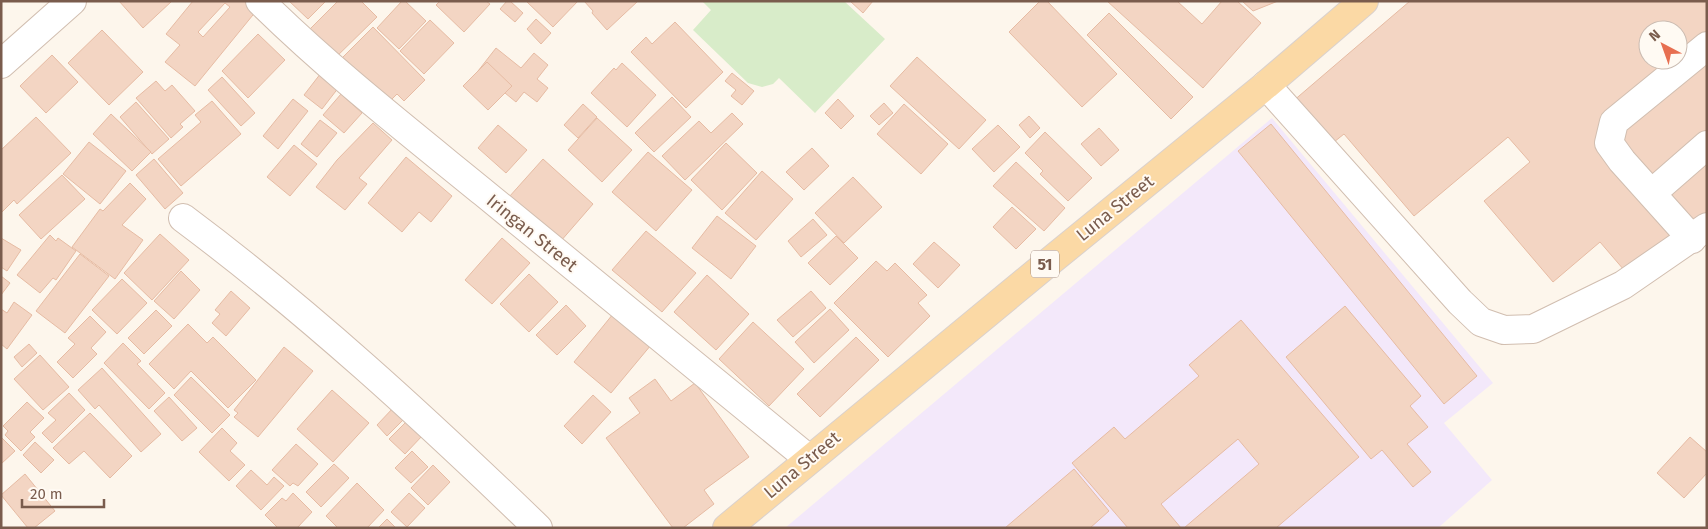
<svg xmlns="http://www.w3.org/2000/svg" width="1708" height="529" font-family="'Fira Sans',sans-serif">
<style>
.education{fill:#f3e8fa}
.green{fill:#d8ecc9}
.building{fill:#f3d5c3;stroke:#e6bba3;fill-rule:evenodd}
.lines{fill:none;stroke-linecap:round;stroke-linejoin:round}
.minor-casing{stroke:#d1beb0;stroke-width:30}
.major-casing{stroke:#dad1cd;stroke-width:30}
.minor{stroke:#fff;stroke-width:28}
.major{stroke:#fbd9a5;stroke-width:28}
.labels{text-anchor:middle;dominant-baseline:central;stroke-width:4;stroke-linejoin:round;paint-order:stroke}
.shield{fill:#fffaf3;stroke:#a28b7f;stroke-width:1}
.shield-label{font-size:16px;font-weight:bold;fill:#7a5c4d}
.street-label{font-size:18px;fill:#7a5c4d;stroke:#fffaf3}
</style>
<rect width="100%" height="100%" fill="#fdf6ec"/>
<!-- education -->
<polygon class="education" points="1272,118 1493,383 1444,423 1492,480 1438,528 785,528"/>
<!-- green -->
<polygon class="green" points="702,1 844,1 885,39 815,113 779,78 773,84 762,87 748,83 693,30 711,10"/>
<!-- building -->
<g class="building">
<polygon points="119,1 172,1 143,28"/>
<path d="M193,1H245L257,10L195,86L165,62L180,45L166,34ZM225,3L230,7L203,37L198,32Z"/>
<polygon points="289,1 326,1 308,19"/>
<polygon points="338,1 361,1 377,17 331,62 304,35"/>
<polygon points="402,1 405,1 426,21 399,49 377,28"/>
<polygon points="440,1 486,1 490,4 464,32 436,5"/>
<polygon points="507,1 510,1 523,13 515,22 500,9"/>
<polygon points="526,1 578,1 553,27"/>
<polygon points="584,1 638,1 607,30 592,13 593,11"/>
<polygon points="850,1 873,1 863,13"/>
<polygon points="1040,1 1047,1 1117,74 1082,107 1009,32"/>
<polygon points="1107,1 1177,1 1202,24 1222,1 1237,1 1261,23 1203,88"/>
<polygon points="1242,1 1278,1 1253,11"/>
<path d="M1410,1H1707V212L1630,277L1600,242L1553,282L1484,201L1530,162L1508,137L1414,216L1344,134L1329,146L1292,102ZM1648,30H1678V60H1648Z"/>
<polygon points="1109,13 1193,97 1171,119 1087,35"/>
<polygon points="536,19 551,33 541,44 527,29"/>
<polygon points="430,20 454,43 424,74 400,51"/>
<polygon points="675,22 723,72 686,108 631,52 646,37 652,44"/>
<polygon points="373,27 425,80 404,101 397,94 386,105 340,60"/>
<polygon points="102,30 143,72 109,105 68,63"/>
<polygon points="258,34 285,60 248,98 222,71"/>
<polygon points="496,48 521,68 534,53 548,65 537,79 548,88 537,102 524,92 516,102 478,71"/>
<polygon points="52,55 78,82 46,113 20,86"/>
<polygon points="917,57 986,120 959,149 890,86"/>
<polygon points="487,62 512,86 488,110 463,86"/>
<polygon points="622,63 656,95 627,127 591,93 614,68 616,70"/>
<polygon points="321,73 339,87 322,109 304,95"/>
<polygon points="732,73 754,91 742,105 731,96 736,90 725,81"/>
<polygon points="222,77 255,113 241,126 208,90"/>
<polygon points="156,81 165,91 172,85 195,111 180,124 183,127 171,138 136,98"/>
<polygon points="341,94 362,113 344,133 323,115"/>
<polygon points="672,97 691,117 654,152 635,133"/>
<polygon points="293,99 308,111 278,149 263,136"/>
<polygon points="838,99 854,116 841,129 825,113"/>
<polygon points="212,101 241,134 181,186 158,159 201,122 195,115"/>
<polygon points="136,102 169,139 152,154 120,117"/>
<polygon points="884,103 893,113 879,125 870,116"/>
<polygon points="583,104 597,117 578,138 564,125"/>
<polygon points="904,104 948,144 921,174 877,134"/>
<polygon points="732,113 743,124 685,180 662,156 699,121 711,133"/>
<polygon points="111,114 151,152 132,171 93,134"/>
<polygon points="1029,116 1040,128 1030,138 1019,125"/>
<polygon points="36,117 71,153 17,204 14,200 1,213 1,150"/>
<polygon points="597,118 632,150 602,182 568,150"/>
<polygon points="320,120 337,133 317,157 301,144"/>
<polygon points="373,123 392,140 359,178 367,184 345,210 316,187 337,160"/>
<polygon points="1271,124 1477,376 1444,404 1238,151"/>
<polygon points="498,125 527,150 506,173 478,148"/>
<polygon points="998,125 1020,147 994,172 972,149"/>
<polygon points="1099,128 1119,150 1101,166 1081,144"/>
<polygon points="1045,132 1092,178 1068,201 1040,174 1043,171 1025,153"/>
<polygon points="89,142 126,171 100,204 63,174"/>
<polygon points="726,143 757,173 722,210 691,180"/>
<polygon points="294,145 317,164 290,196 267,177"/>
<polygon points="812,148 829,166 804,190 786,172"/>
<polygon points="648,152 692,190 656,231 612,192"/>
<polygon points="406,157 452,196 431,222 419,212 402,232 368,203"/>
<polygon points="154,159 183,193 165,209 136,175"/>
<polygon points="543,159 593,204 560,242 509,197"/>
<polygon points="1016,162 1065,208 1044,231 993,186"/>
<polygon points="762,171 793,199 756,240 725,213"/>
<polygon points="62,175 85,199 41,239 19,215"/>
<polygon points="853,177 882,207 844,243 815,213"/>
<polygon points="130,183 146,199 122,225 143,240 115,279 72,247 100,209 103,211"/>
<polygon points="1012,207 1036,229 1016,249 993,227"/>
<polygon points="717,216 756,246 731,279 692,248"/>
<polygon points="813,219 827,235 801,257 788,241"/>
<polygon points="646,231 696,273 662,312 612,270"/>
<polygon points="160,234 189,260 152,300 124,273"/>
<polygon points="50,235 56,241 58,238 76,251 56,280 53,278 40,293 17,275"/>
<polygon points="836,236 858,258 830,285 808,263"/>
<polygon points="1,238 21,250 7,271 1,267"/>
<polygon points="502,238 530,263 492,304 465,280"/>
<polygon points="934,242 960,265 938,288 913,264"/>
<polygon points="80,254 109,276 65,333 36,311"/>
<polygon points="876,261 887,271 895,263 927,295 918,303 930,316 888,357 834,303"/>
<polygon points="181,271 200,290 174,319 154,301"/>
<polygon points="529,274 558,302 529,332 500,304"/>
<polygon points="707,275 749,314 716,350 674,312"/>
<polygon points="1,276 10,283 1,295"/>
<polygon points="122,279 147,303 117,334 92,310"/>
<polygon points="231,291 250,308 226,336 212,323 220,314 215,310"/>
<polygon points="811,291 826,308 793,337 777,320"/>
<polygon points="14,302 32,315 7,349 1,344 1,309 7,313"/>
<polygon points="566,305 586,326 557,355 536,335"/>
<polygon points="1345,306 1421,396 1410,406 1428,427 1407,444 1431,472 1413,487 1382,450 1371,459 1286,357"/>
<polygon points="830,309 849,330 814,363 795,342"/>
<polygon points="156,310 172,326 144,354 128,338"/>
<polygon points="613,314 651,345 611,393 574,362"/>
<polygon points="90,316 106,332 91,348 97,354 73,378 57,362 75,344 68,338"/>
<polygon points="1241,320 1359,457 1276,528 1184,528 1259,464 1238,439 1161,504 1181,528 1128,528 1072,463 1114,427 1125,439 1199,376 1189,365"/>
<polygon points="753,322 804,369 769,406 719,359"/>
<polygon points="188,324 207,343 213,337 256,380 228,408 191,371 174,389 149,364"/>
<polygon points="856,337 879,360 820,417 797,394"/>
<polygon points="123,343 141,361 137,364 165,393 149,409 104,363"/>
<polygon points="29,344 37,353 22,367 14,357"/>
<polygon points="284,347 313,371 258,437 234,417 238,413 234,410"/>
<polygon points="40,355 69,387 43,410 14,379"/>
<polygon points="102,368 161,434 141,452 99,405 95,409 78,390"/>
<polygon points="191,377 230,415 212,433 174,395"/>
<polygon points="655,379 671,401 695,383 749,457 704,490 714,504 683,528 673,528 606,438 640,413 629,398"/>
<polygon points="332,390 369,423 333,462 297,429"/>
<polygon points="69,393 85,410 52,443 42,433 56,420 48,413"/>
<polygon points="593,395 611,412 582,444 564,426"/>
<polygon points="169,397 197,428 182,441 154,411"/>
<polygon points="27,402 44,418 30,432 35,437 21,451 5,435 8,431 3,426"/>
<polygon points="394,407 405,418 387,436 377,425"/>
<polygon points="90,413 132,456 110,478 84,451 69,464 53,448"/>
<polygon points="408,420 423,435 405,454 389,439"/>
<polygon points="222,428 237,443 230,451 245,465 229,481 199,452"/>
<polygon points="1,437 15,451 1,464"/>
<polygon points="1690,437 1707,452 1707,473 1684,498 1657,473"/>
<polygon points="35,442 54,460 41,473 23,455"/>
<polygon points="296,444 318,464 298,486 293,483 290,486 272,470"/>
<polygon points="412,451 428,467 411,483 395,468"/>
<polygon points="334,464 349,478 321,507 306,492"/>
<polygon points="433,465 450,482 428,505 411,488"/>
<polygon points="1074,469 1109,511 1090,528 1005,528"/>
<polygon points="251,470 267,485 274,477 284,486 261,510 236,486"/>
<polygon points="25,474 55,511 34,528 28,528 1,495"/>
<polygon points="357,483 384,510 367,528 338,528 326,516"/>
<polygon points="293,493 312,512 297,528 278,528 265,515 282,498 286,501"/>
<polygon points="409,493 425,508 407,527 391,512"/>
<polygon points="387,519 396,528 378,528"/>
</g>
<g class="lines">
<!-- minor casing -->
<g class="minor-casing">
<g id="minor">
<path d="M260,1C330,70 408,131 484,193C592,282 700,371 809,459"/>
<polyline points="1,64 72,1"/>
<polyline points="1266,85 1460,302 1481,322 1504,330 1533,329 1623,285 1707,227"/>
<polyline points="1652,193 1707,145"/>
<path d="M183,218C309,312 425,419 538,528"/>
<polyline points="1692,239 1622,161 1609,143 1614,122 1707,46"/>
</g>
</g>
<!-- major casing -->
<g class="major-casing">
<polyline id="major" points="727,528 1054,258 1266,85 1364,1"/>
</g>
<!-- minor -->
<use href="#minor" class="minor"/>
<!-- major -->
<use href="#major" class="major"/>
</g>
<g class="labels">
<!-- shield labels -->
<rect class="shield" x="1031" y="250.5" width="28" height="27" rx="4"/>
<g class="shield-label">
<text x="1045" y="264">51</text>
</g>
<!-- street labels -->
<g class="street-label">
<text transform="translate(1115 208) rotate(-39)">Luna Street</text>
<text transform="translate(532 233) rotate(39)">Iringan Street</text>
<text transform="translate(802 465) rotate(-40)">Luna Street</text>
</g>
</g>
<!-- border -->
<rect width="1708" height="529" fill="none" stroke="#7a5c4d" stroke-width="5"/>
<!-- north arrow -->
<g transform="translate(1663 45) rotate(319)"><circle r="24" fill="#fffaf3" stroke="#cabbb1"/>
<path d="M0-4L9 19L0 12L-9 19Z" fill="#e76f51"/>
<text y="-8" font-size="14" font-weight="bold" text-anchor="middle" fill="#7a5c4d">N</text>
</g>
<!-- scale -->
<path d="M22 499v8h82v-8" fill="none" stroke="#7a5c4d" stroke-width="2.5"/>
<text x="30" y="499" font-size="15" fill="#7a5c4d" stroke="#fffaf3" stroke-width="4" paint-order="stroke">20 m</text>
</svg>
